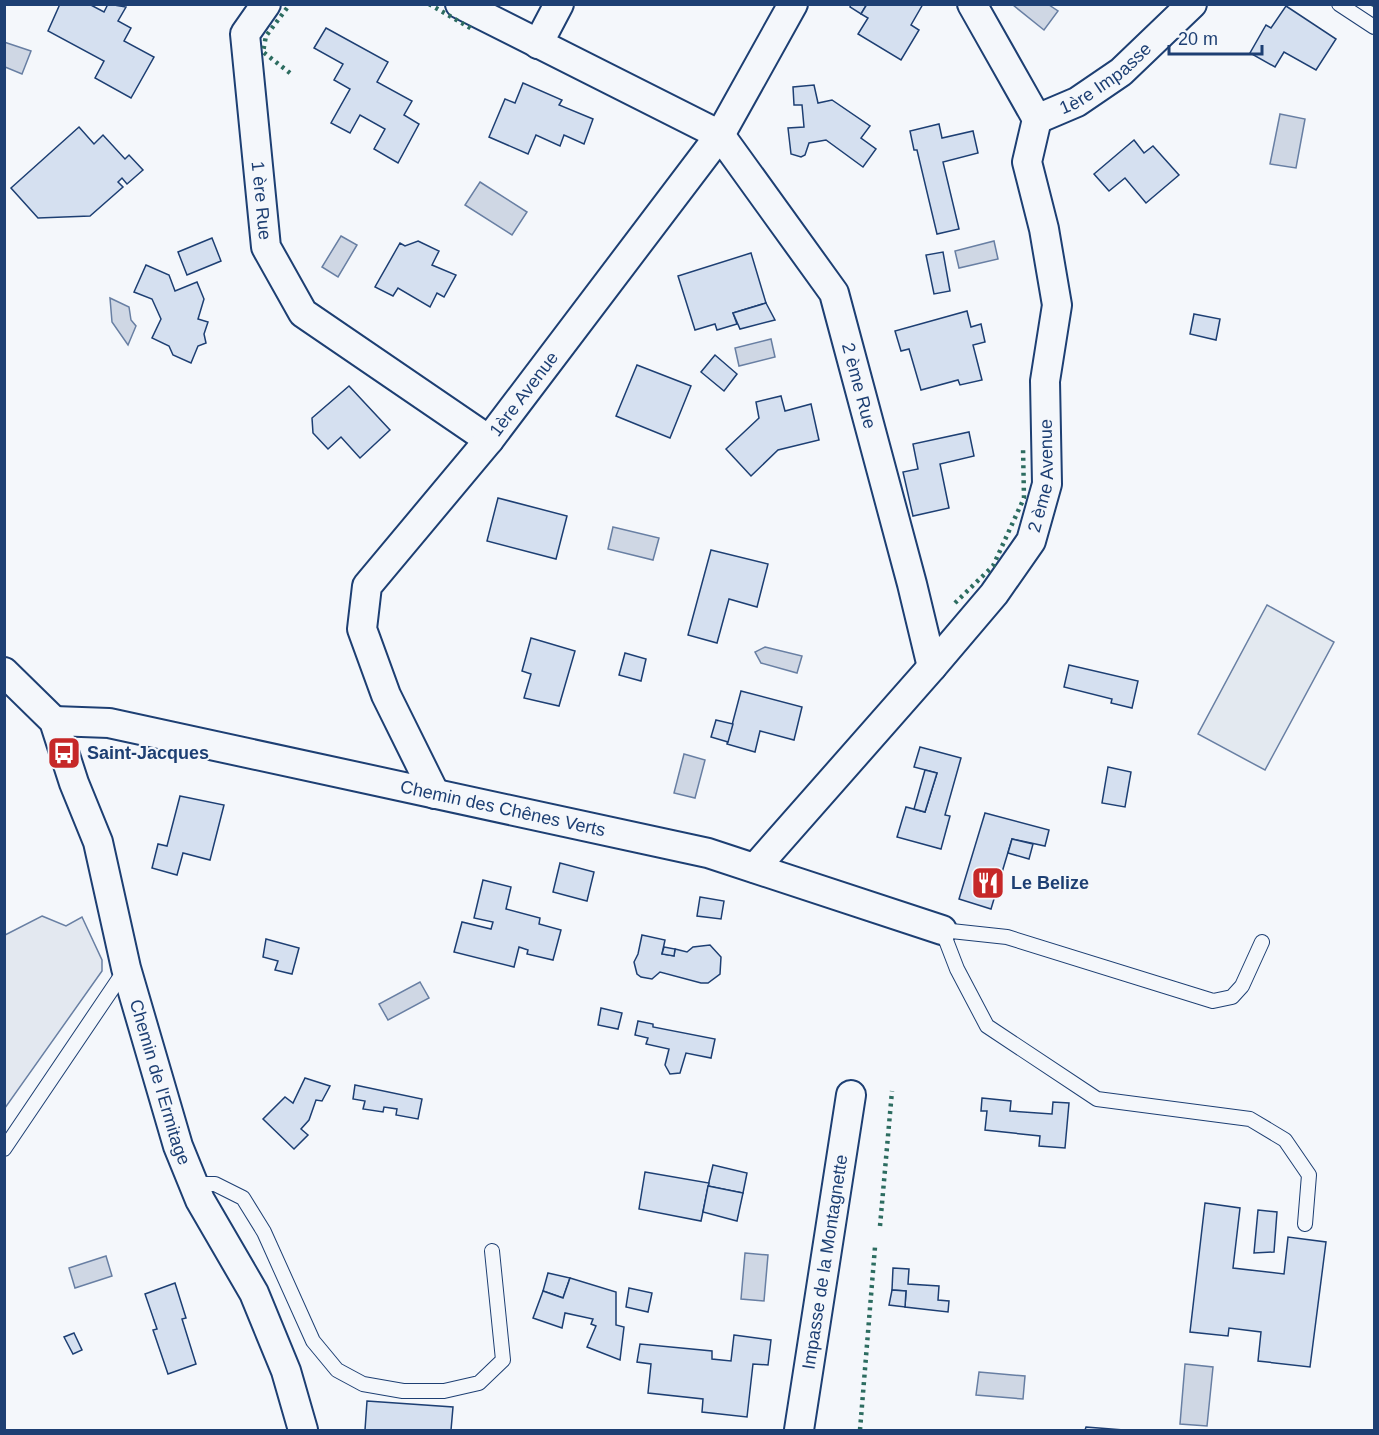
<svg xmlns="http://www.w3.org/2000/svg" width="1379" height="1435" font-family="Helvetica,sans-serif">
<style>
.green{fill:#e3e9f0;stroke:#687fa3;stroke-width:1.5}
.parking{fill:#e3e8f0;stroke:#687fa3;stroke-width:1.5}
.water{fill:#cfd7e4;stroke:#687fa3;stroke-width:1.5}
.building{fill:#d5e0f0;stroke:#1d3f73;stroke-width:1.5}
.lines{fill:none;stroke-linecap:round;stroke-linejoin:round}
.lane-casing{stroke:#1d3f73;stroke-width:16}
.street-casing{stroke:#1d3f73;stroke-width:32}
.lane{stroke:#f4f7fb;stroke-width:14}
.street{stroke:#f4f7fb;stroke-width:28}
.hedge{stroke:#2c6c60;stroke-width:4.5;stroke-dasharray:3 4.5;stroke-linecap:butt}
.labels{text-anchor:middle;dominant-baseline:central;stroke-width:4.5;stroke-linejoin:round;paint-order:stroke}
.street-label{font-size:18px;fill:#1d3f73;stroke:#f4f7fb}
.poi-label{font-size:18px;font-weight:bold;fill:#1d3f73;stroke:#f4f7fb;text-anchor:start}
</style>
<rect width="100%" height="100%" fill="#f4f7fb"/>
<!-- green -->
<polygon class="green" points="1267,605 1334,642 1265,770 1198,734"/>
<!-- parking -->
<polygon class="parking" points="42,916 66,926 82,917 102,960 102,971 5,1108 5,935"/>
<!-- water -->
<g class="water">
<polygon points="1013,5 1049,5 1058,11 1044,30"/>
<polygon points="4,42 31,51 22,74 5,67"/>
<polygon points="1280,114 1305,119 1296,168 1270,164"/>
<polygon points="480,182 527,212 512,235 465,205"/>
<polygon points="341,236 357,245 338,277 322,267"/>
<polygon points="994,241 998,259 959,268 955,251"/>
<polygon points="110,298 129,307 131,320 136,326 128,345 112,322"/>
<polygon points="771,339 775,357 739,366 735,348"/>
<polygon points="613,527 659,538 653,560 608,549"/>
<polygon points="765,647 802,656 797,673 761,663 755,652"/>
<polygon points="684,754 705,760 695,798 674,793"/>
<polygon points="420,982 429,998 388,1020 379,1004"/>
<polygon points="745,1253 768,1255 764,1301 741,1299"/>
<polygon points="106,1256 112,1276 75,1288 69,1268"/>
<polygon points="1185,1364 1213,1367 1207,1426 1180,1424"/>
<polygon points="979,1372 1025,1376 1023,1399 976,1395"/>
</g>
<!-- building -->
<g class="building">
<polygon points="60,4 89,4 104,12 108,4 126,7 118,21 131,28 124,41 154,57 131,98 95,78 104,61 48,31"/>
<polygon points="851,4 867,4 861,14 850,7"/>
<polygon points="867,4 923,4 911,25 919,30 901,60 858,34 868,18 861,14"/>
<polygon points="1286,6 1336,39 1316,70 1284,52 1275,67 1250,53 1266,25 1271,28"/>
<polygon points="326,28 388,62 377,82 412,101 404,115 419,124 398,163 374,149 385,129 360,115 350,133 331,123 350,89 334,80 343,64 314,48"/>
<polygon points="523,83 562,100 559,105 593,119 584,144 564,135 560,146 536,135 528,154 489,137 505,99 515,103"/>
<polygon points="814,85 818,103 832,100 870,126 861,138 876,149 863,167 826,140 809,143 805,155 801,157 791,154 788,128 804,127 802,105 794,105 793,87"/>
<polygon points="939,124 942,138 973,131 978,153 943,162 959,229 937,234 917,150 914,150 910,131"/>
<polygon points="79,127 94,144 103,135 125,159 129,155 143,170 127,184 122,178 118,182 123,187 90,216 38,218 11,188"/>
<polygon points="1134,140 1144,153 1153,146 1179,175 1146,203 1125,178 1109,191 1094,174"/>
<polygon points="212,238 221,261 187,275 178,252"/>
<polygon points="418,241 439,251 432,265 456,275 444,297 437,293 430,307 398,288 393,296 375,287 400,243 405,246"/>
<polygon points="943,252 950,291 934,294 926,255"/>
<polygon points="751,253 766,303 733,313 737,324 717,330 715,324 695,330 678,276"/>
<polygon points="146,265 169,275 175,291 197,282 204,299 198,319 208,322 204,334 206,343 198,346 191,363 173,355 169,346 152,338 161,319 152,299 134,292"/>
<polygon points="766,303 775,320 740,329 733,313"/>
<polygon points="967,311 971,327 981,324 985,342 973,345 982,380 960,385 958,380 921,390 909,349 901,351 895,331"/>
<polygon points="1194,314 1220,319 1216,340 1190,334"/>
<polygon points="715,355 737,374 724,391 701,372"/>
<polygon points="637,365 691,386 670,438 616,416"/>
<polygon points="349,386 390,430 360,458 341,437 328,449 313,433 312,418"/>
<polygon points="781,396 785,411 811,404 819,440 778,450 751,476 726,449 759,418 756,402"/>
<polygon points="969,432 974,456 940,464 949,508 913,516 903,472 918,469 913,444"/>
<polygon points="498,498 567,516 556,559 487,541"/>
<polygon points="711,550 768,564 757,607 729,599 717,643 688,635"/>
<polygon points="531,638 575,651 559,706 524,698 531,674 522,671"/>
<polygon points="625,653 646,659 641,681 619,675"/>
<polygon points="1069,665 1138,681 1132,708 1111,703 1112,699 1064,687"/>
<polygon points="741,691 802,707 794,740 760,731 755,752 727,744"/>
<polygon points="716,720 733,724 728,742 711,737"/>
<polygon points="920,747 961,758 945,815 950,816 941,849 897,837 906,807 925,812 937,773 914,767"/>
<polygon points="1108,767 1131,772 1125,807 1102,803"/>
<polygon points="925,770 937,773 925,812 914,809"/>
<polygon points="180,796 224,805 210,860 183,853 177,875 152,868 158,844 167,846"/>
<polygon points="985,813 1049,830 1045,846 1012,839 991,909 959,899"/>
<polygon points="1012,839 1033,844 1029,859 1008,853"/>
<polygon points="560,863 594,872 587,901 553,892"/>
<polygon points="483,880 511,887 506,909 540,918 539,924 561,930 553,960 527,954 528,950 519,947 514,967 454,952 462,922 491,929 493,922 474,918"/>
<polygon points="700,897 724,901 721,919 697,916"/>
<polygon points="642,935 665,940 662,954 674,956 675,949 687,952 693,947 710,945 721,957 720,974 708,983 701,983 660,972 652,979 641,977 637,974 634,962 638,954"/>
<polygon points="266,939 299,948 292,974 275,970 278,961 263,957"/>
<polygon points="664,947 675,949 674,956 662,954"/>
<polygon points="601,1008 622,1013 618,1029 598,1025"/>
<polygon points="638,1021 653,1024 653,1027 715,1039 711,1058 686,1053 680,1073 670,1074 665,1065 669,1049 646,1044 648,1038 635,1035"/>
<polygon points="305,1078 330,1086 322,1101 316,1100 309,1120 301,1129 308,1135 294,1149 263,1119 285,1097 293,1103"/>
<polygon points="355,1085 422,1099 418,1119 396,1115 397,1109 384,1107 383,1112 363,1109 365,1101 353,1099"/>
<polygon points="982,1098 1011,1101 1010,1111 1052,1114 1053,1102 1069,1103 1065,1148 1039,1146 1040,1136 985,1130 987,1111 981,1111"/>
<polygon points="713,1165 747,1173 743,1193 708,1186"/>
<polygon points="645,1172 709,1183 701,1221 639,1209"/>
<polygon points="708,1186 743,1193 737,1221 703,1212"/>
<polygon points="1205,1203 1240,1208 1233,1268 1284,1274 1288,1237 1326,1242 1310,1367 1258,1361 1261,1332 1229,1328 1228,1336 1190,1332"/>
<polygon points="1258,1210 1277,1212 1274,1252 1254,1253"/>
<polygon points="893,1268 909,1269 908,1284 939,1286 938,1300 949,1301 948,1312 905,1307 906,1291 892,1290"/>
<polygon points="548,1273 570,1278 563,1298 543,1291"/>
<polygon points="570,1278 616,1292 616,1325 624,1327 620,1360 587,1347 596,1326 591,1324 593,1319 565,1313 562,1328 533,1318 543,1291 563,1298"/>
<polygon points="175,1283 186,1318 182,1319 196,1364 168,1374 153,1330 157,1329 145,1294"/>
<polygon points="629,1288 652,1293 648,1312 626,1307"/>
<polygon points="892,1290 906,1291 905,1307 889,1305"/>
<polygon points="74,1333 82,1350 73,1354 64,1337"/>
<polygon points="734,1335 771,1340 768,1365 753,1364 747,1417 702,1412 703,1399 648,1393 651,1364 637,1362 640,1344 712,1351 712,1359 731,1361"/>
<polygon points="367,1401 453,1407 451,1430 365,1430"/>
<polygon points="1086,1427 1124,1430 1085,1430"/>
</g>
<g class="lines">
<!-- lane casing -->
<g class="lane-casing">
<g id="lane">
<polyline points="1339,4 1374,27"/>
<polyline points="1262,942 1242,986 1232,997 1213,1001 1007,937 942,930 957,969 987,1026 1097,1099 1250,1119 1285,1140 1309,1175 1305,1224"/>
<polyline points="4,1149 125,970"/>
<polyline points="193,1184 215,1184 243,1198 264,1232 313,1341 337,1370 363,1384 403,1391 444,1391 479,1383 503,1360 492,1251"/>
</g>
</g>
<!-- street casing -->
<g class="street-casing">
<g id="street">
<path id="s1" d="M266,4L245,34L266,247L303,313L489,440"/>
<path id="s2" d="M460,4L720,135L834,293L912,584L932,667"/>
<polyline points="538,44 559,4"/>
<path id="s3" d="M1037,119L1077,102L1121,72L1192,4"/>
<path id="s4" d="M4,672L54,721L74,783L98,842L126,968L178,1146L200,1200L254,1293L286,1371L303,1430"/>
<path id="s5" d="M54,721L109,723L708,853L942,930"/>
<path id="s6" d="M435,794L386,695L362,629L367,586L489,440L720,135L793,4"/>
<path id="s7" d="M755,868L932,667L994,594L1031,541L1047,484L1045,381L1057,305L1044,229L1027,162L1037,119L972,4"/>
<path id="s8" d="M799,1430L851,1095"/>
</g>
</g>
<!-- lane -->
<use href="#lane" class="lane"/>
<!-- street -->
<use href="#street" class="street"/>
<!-- hedge -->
<g class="hedge">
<polyline points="429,4 472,29"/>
<polyline points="1373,4 1374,6"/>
<polyline points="290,73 263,52 266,36 290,4"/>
<polyline points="955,603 993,566 1024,498 1023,447"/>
<polyline points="880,1226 892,1091"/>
<polyline points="860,1430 875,1247"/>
</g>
</g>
<!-- icons -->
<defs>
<g id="bus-square" transform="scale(1.725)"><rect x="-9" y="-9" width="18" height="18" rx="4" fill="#c62828" stroke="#f4f7fb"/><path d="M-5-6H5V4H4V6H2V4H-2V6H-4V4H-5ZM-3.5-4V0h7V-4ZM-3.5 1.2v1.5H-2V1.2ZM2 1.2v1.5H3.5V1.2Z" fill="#fff"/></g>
<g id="restaurant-square" transform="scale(1.725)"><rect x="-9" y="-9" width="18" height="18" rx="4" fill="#c62828" stroke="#f4f7fb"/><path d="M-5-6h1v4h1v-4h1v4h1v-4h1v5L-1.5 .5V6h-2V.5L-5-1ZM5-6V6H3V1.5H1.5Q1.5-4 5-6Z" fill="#fff"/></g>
</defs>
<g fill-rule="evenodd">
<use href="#bus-square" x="64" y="753"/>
<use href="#restaurant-square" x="988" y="883"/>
</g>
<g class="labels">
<!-- street labels -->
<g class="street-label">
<text stroke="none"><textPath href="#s3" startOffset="80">1ère Impasse</textPath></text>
<text stroke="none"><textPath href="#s1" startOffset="204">1 ère Rue</textPath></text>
<text stroke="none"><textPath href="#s2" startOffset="582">2 ème Rue</textPath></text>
<text stroke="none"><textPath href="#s6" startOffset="472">1ère Avenue</textPath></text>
<text stroke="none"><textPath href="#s7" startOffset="495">2 ème Avenue</textPath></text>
<text stroke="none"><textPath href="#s5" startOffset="458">Chemin des Chênes Verts</textPath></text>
<text stroke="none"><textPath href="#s4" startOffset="447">Chemin de l'Ermitage</textPath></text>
<text stroke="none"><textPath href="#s8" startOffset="170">Impasse de la Montagnette</textPath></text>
</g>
<!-- poi labels -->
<g class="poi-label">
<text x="87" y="753">Saint-Jacques</text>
<text x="1011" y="883">Le Belize</text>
</g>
</g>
<!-- border -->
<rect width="1379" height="1435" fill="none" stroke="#1d3f73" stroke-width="12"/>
<!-- scale -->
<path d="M1169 45v9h93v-9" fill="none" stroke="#1d3f73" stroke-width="3"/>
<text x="1178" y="45" font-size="18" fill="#1d3f73" stroke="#f4f7fb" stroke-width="4.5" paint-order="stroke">20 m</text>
</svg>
